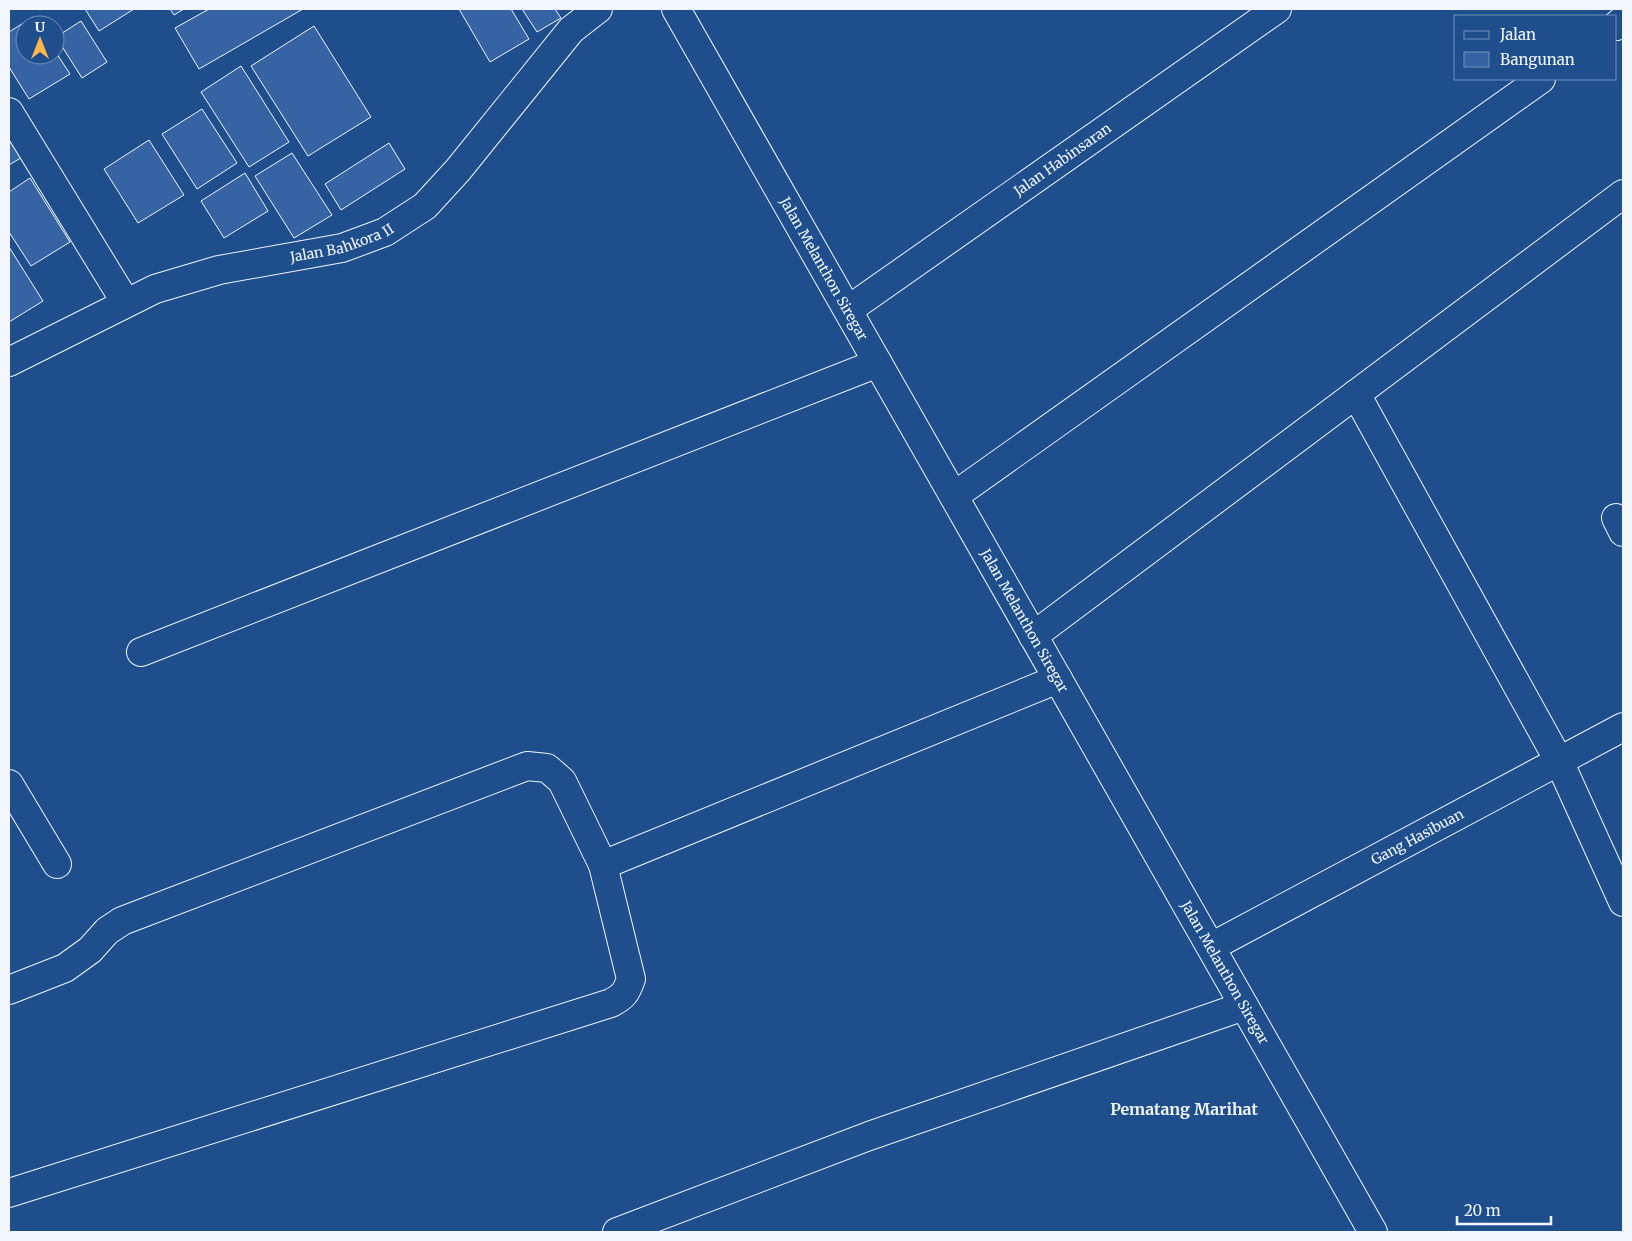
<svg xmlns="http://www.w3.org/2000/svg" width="1632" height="1241" font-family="Merriweather,serif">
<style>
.building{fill:#3563a3;stroke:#f2f6ff}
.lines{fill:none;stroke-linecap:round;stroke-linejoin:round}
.minor-casing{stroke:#f2f6ff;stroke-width:30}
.tertiary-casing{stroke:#f2f6ff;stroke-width:30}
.primary-casing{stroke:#f2f6ff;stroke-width:30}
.minor{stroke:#1f4e8c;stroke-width:28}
.tertiary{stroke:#1f4e8c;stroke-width:28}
.primary{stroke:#1f4e8c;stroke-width:28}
.labels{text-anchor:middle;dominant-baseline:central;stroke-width:4;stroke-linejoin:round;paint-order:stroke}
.street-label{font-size:14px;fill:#f2f6ff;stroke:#1f4e8c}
.quarter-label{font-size:16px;font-weight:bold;fill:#f2f6ff;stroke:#1f4e8c}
</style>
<rect width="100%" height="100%" fill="#1f4e8c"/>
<!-- building -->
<g class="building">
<polygon points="85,9 134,9 99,31"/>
<polygon points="170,9 184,9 174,15"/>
<polygon points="209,9 303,9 199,69 175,28"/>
<polygon points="459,9 511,9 529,39 490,62"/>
<polygon points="522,9 555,9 561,18 537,32"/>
<polygon points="33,17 38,25 25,25 25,55 55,55 55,51 70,74 29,99 9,67 9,32"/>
<polygon points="81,21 107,62 82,78 56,37"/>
<polygon points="314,26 371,117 308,156 251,66"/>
<polygon points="241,66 289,142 249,167 201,92"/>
<polygon points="202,109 237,163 197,189 162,134"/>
<polygon points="9,132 24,156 9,165"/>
<polygon points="149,140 184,195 138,223 104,169"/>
<polygon points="389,143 405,169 341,210 325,184"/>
<polygon points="292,153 332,215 294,238 255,176"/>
<polygon points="245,173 268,211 224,238 201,201"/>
<polygon points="30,178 70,242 31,266 9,232 9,192"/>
<polygon points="9,247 43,301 9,322"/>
</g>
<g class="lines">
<!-- minor casing -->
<g class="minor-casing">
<g id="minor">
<polyline points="1616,26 1623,20"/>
<polyline points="9,112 126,303"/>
<path id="s1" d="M848,310L1277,9"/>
<polyline points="1356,394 1559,761 1623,902"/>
<polyline points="954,496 1541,79"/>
<polyline points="1616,518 1623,532"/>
<polyline points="1033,636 1623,194"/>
<polyline points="141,652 878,363"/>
<polyline points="9,784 57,864"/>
<polyline points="603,865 1058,679"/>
<path id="s2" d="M1211,947L1623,727"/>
<path d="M9,990L65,968L90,950L107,931L122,921L527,766L547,768L562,781L603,865L631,979C626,993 624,996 611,1003L9,1193"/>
<polyline points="617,1232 869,1136 1244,1006"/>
</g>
</g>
<!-- tertiary casing -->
<g class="tertiary-casing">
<g id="tertiary">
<path id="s3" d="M9,362L155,289L219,270L342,248L385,232L425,206L458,170L571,30L598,9"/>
</g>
</g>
<!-- primary casing -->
<g class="primary-casing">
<g id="primary">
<path id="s4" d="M676,9L1373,1232"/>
</g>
</g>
<!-- minor -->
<use href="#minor" class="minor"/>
<!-- tertiary -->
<use href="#tertiary" class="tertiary"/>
<!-- primary -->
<use href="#primary" class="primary"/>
</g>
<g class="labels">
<!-- street labels -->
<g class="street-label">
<text stroke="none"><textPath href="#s1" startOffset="262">Jalan Habinsaran</textPath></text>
<text stroke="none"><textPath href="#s3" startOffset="356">Jalan Bahkora II</textPath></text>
<text stroke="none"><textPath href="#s4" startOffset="299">Jalan Melanthon Siregar</textPath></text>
<text stroke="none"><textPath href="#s4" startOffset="704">Jalan Melanthon Siregar</textPath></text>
<text stroke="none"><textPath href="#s2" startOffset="234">Gang Hasibuan</textPath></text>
<text stroke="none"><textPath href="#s4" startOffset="1109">Jalan Melanthon Siregar</textPath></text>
</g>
<!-- quarter labels -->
<g class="quarter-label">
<text x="1184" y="1109">Pematang Marihat</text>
</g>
</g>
<!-- border -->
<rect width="1632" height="1241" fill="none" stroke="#f2f6ff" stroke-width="20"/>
<!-- legend -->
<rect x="1454" y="15" width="162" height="65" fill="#1f4e8c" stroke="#7391ba"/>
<rect x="1464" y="31" width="25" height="8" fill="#1f4e8c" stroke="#7391ba"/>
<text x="1500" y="40" font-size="15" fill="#f2f6ff">Jalan</text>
<rect x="1464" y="52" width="25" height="15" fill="#3563a3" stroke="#7391ba"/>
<text x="1500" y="65" font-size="15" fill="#f2f6ff">Bangunan</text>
<!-- north arrow -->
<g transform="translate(40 40)"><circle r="24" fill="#1f4e8c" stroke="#7391ba"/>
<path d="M0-4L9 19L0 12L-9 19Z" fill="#ffb74d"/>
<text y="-8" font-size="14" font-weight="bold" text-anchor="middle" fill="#f2f6ff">U</text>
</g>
<!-- scale -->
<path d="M1457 1216v8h94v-8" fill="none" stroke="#f2f6ff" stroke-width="2.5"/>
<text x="1464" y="1216" font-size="15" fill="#f2f6ff" stroke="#1f4e8c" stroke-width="4" paint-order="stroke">20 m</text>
</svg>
